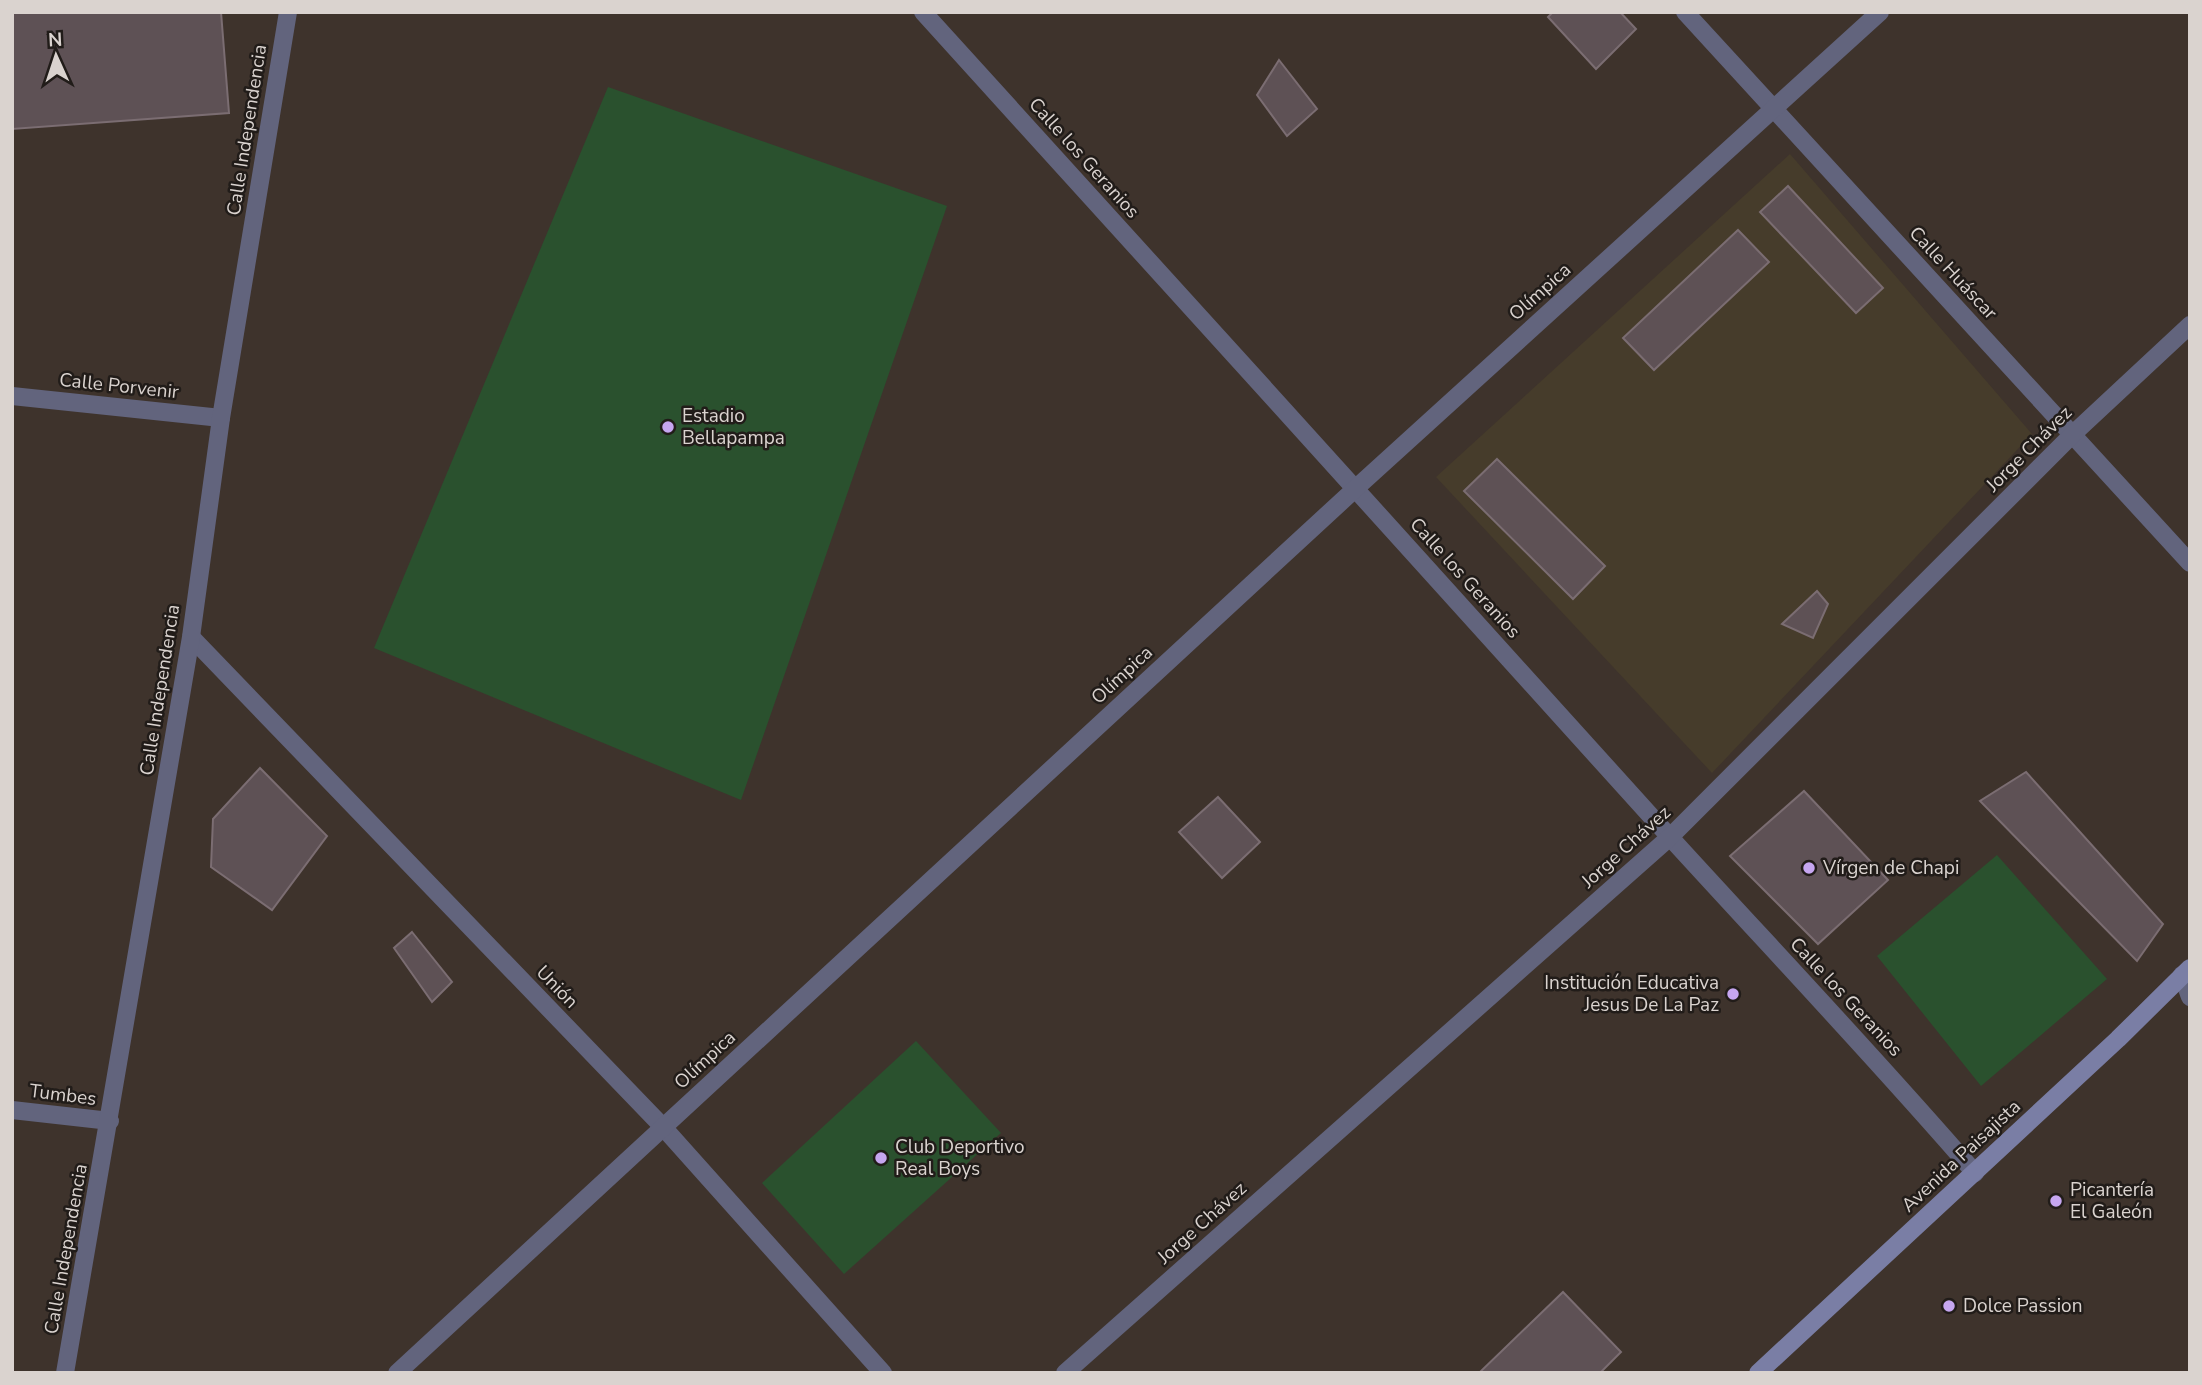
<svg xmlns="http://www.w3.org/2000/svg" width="2202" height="1385" font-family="'Nunito Sans',sans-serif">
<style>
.education{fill:#463c2b}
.green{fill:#2a512e}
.building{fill:#5e5155;stroke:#7b6d72;stroke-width:2}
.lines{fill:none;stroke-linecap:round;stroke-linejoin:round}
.minor{stroke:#62647d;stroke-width:18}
.secondary{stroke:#7a7ea5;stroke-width:18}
.poi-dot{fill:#c6a6f0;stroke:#211c19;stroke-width:2.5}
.labels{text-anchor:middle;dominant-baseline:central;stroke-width:5;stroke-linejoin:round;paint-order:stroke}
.street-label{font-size:19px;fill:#dad3cf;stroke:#211c19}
.poi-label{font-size:19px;fill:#dad3cf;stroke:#211c19;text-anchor:start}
</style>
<rect width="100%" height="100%" fill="#3e332c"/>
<!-- education -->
<polygon class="education" points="1790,154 2032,434 1712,773 1436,477"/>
<!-- green -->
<g class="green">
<polygon points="608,87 947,206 741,800 374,648"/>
<polygon points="1997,855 2107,979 1981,1086 1877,956"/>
<polygon points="916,1041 1001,1133 844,1274 762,1183"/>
</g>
<!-- building -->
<g class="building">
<polygon points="12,12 221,12 229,113 12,129"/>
<polygon points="1553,12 1620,12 1636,29 1596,69 1548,17"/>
<polygon points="1279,60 1317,109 1287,136 1257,95"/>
<polygon points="1788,186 1883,288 1856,313 1760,212"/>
<polygon points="1738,230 1769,262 1654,370 1623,338"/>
<polygon points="1497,459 1605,566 1573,599 1464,491"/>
<polygon points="1817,591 1828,604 1813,638 1782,624"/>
<polygon points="260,768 327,836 272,910 211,867 213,819"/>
<polygon points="2026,772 2163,924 2137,961 1980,801"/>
<polygon points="1804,791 1888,880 1818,944 1730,856"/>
<polygon points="1218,797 1260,842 1222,878 1179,832"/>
<polygon points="412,932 452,982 432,1002 394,948"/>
<polygon points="1563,1292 1621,1352 1600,1373 1479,1373"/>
</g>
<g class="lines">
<!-- minor -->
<g class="minor">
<path d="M923,12C1172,286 1420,560 1668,835C1770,947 1875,1057 1975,1173"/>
<polyline points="1685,12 2190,563"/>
<polyline points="12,396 221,418"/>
<polyline points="191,637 663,1127 883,1373"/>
<polyline points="2182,975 2190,997"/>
<polyline points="12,1110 110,1121"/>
<polyline points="65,1373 191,637 221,418 288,12"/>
<polyline points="397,1373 1356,488 1880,12"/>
<polyline points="1065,1373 1670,837 2073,434 2190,325"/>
</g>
<!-- secondary -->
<polyline class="secondary" points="1758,1373 2118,1039 2190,968"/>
</g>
<!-- markers -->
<g class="poi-dot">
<circle cx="668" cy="427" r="7"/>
<circle cx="1809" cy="868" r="7"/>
<circle cx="1733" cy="994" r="7"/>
<circle cx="881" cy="1158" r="7"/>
<circle cx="2056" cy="1201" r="7"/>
<circle cx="1949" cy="1306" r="7"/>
</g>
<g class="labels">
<!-- street labels -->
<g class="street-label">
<text transform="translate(247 130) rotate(-81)">Calle Independencia</text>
<text transform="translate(1084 158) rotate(48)">Calle los Geranios</text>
<text transform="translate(1953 273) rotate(47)">Calle Huáscar</text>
<text transform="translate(1540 292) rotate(-42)">Olímpica</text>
<text transform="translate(119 386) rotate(6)">Calle Porvenir</text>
<text transform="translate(2029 449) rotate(-45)">Jorge Chávez</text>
<text transform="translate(1465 578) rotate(48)">Calle los Geranios</text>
<text transform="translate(1122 675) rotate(-43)">Olímpica</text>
<text transform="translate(160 690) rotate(-81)">Calle Independencia</text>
<text transform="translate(1626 847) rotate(-42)">Jorge Chávez</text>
<text transform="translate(557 987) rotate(46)">Unión</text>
<text transform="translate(1846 997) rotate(47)">Calle los Geranios</text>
<text transform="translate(705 1060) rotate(-43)">Olímpica</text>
<text transform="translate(63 1095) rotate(7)">Tumbes</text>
<text transform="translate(1961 1156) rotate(-43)">Avenida Paisajista</text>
<text transform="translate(1202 1223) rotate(-42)">Jorge Chávez</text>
<text transform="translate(66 1249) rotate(-80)">Calle Independencia</text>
</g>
<!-- poi labels -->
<g class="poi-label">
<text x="682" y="416">Estadio<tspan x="682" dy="22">Bellapampa</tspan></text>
<text x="1823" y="868">Vírgen de Chapi</text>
<text x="1719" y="983" text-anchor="end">Institución Educativa<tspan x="1719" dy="22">Jesus De La Paz</tspan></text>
<text x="895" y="1147">Club Deportivo<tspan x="895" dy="22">Real Boys</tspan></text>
<text x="2070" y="1190">Picantería<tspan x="2070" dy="22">El Galeón</tspan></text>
<text x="1963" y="1306">Dolce Passion</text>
</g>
</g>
<!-- border -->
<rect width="2202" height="1385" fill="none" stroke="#dad3cf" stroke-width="28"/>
<!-- north arrow -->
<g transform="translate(56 56) rotate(357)" stroke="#211c19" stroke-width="5" paint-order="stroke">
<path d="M0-5L12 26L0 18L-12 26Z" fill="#dad3cf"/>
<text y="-10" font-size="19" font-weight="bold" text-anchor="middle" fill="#dad3cf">N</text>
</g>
</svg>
